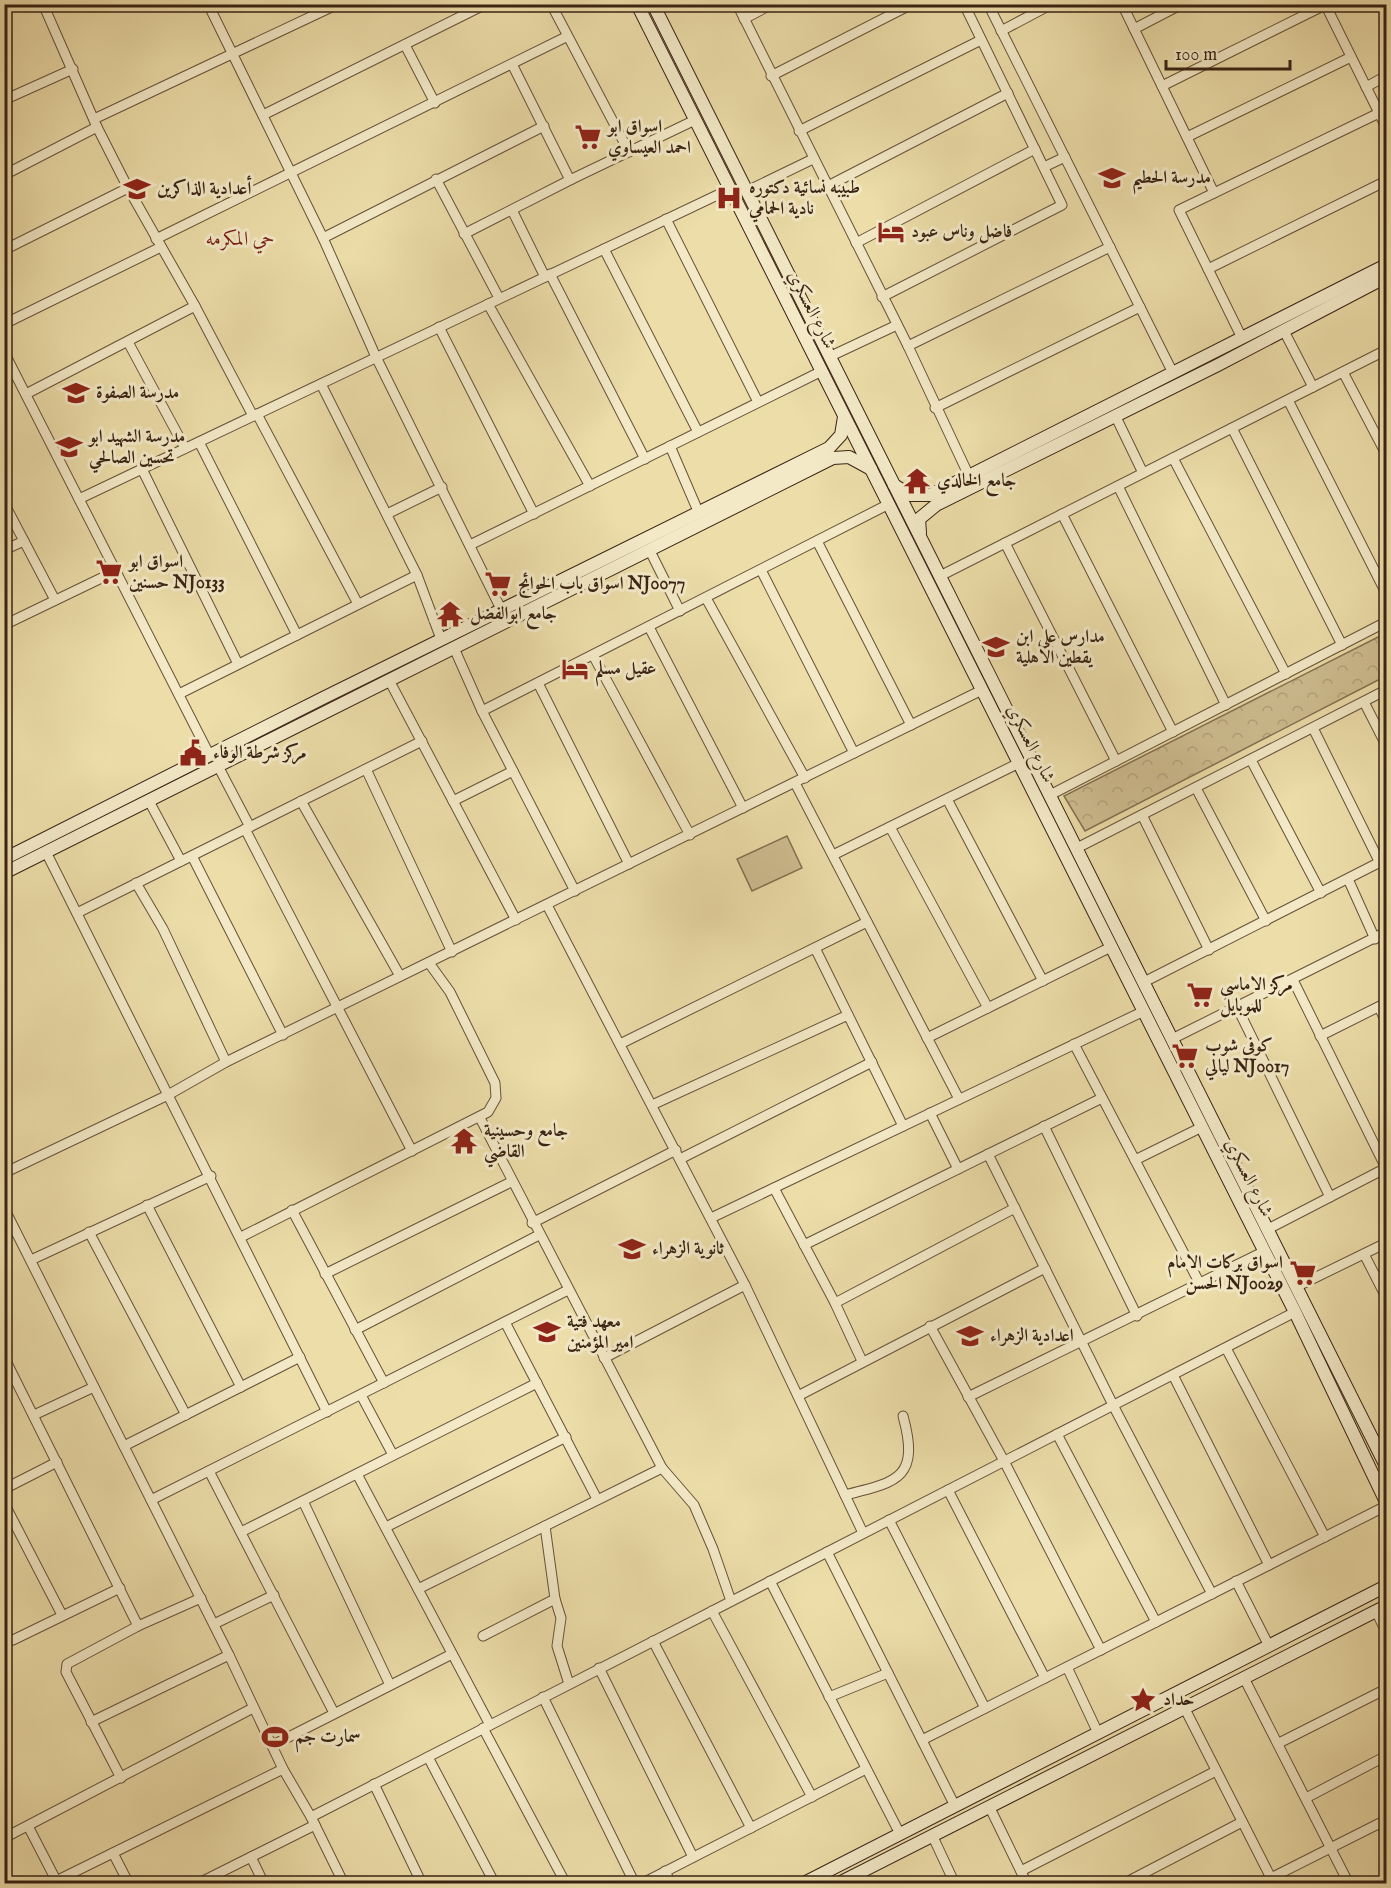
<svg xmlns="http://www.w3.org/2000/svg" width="1391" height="1888" font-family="'IM FELL English',Amiri,serif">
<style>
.park{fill:url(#park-crowns);stroke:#847052;stroke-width:1.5}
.pitch{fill:#cebd90;stroke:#847052;stroke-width:1.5}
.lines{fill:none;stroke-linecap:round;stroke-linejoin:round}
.street-casing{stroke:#665239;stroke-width:11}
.secondary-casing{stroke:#392314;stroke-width:14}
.street{stroke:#f3e9c7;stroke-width:9}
.secondary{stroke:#f3e9c7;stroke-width:12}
.labels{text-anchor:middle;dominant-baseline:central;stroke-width:6;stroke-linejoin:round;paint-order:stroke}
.poi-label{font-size:18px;font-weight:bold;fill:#392314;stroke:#f3e9c7;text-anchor:start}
.street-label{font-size:18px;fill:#392314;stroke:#f3e9c7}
.neighbourhood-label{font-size:20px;fill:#7a1f14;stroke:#f3e9c7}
</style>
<defs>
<pattern id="park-crowns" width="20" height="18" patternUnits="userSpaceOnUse" patternTransform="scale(1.5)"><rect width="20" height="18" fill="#cebd90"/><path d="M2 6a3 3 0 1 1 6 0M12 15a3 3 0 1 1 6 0" fill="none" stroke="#b2a27b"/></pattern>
</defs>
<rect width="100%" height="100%" fill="#ecdda9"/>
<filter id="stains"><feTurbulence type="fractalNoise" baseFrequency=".00333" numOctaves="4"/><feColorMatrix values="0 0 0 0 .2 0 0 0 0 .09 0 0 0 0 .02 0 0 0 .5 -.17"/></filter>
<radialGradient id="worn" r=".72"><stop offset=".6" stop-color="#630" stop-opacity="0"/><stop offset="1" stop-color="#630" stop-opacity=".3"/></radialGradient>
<!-- park -->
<polygon class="park" points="1386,633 1386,676 1085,831 1064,796"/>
<!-- pitch -->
<polygon class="pitch" points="787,836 802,868 752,891 737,859"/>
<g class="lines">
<!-- street casing -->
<g class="street-casing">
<g id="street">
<polyline points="43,4 97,127 128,188 195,306"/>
<polyline points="208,4 323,238 376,357 501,609"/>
<polyline points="551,4 629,152"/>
<polyline points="737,4 908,346 969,476"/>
<polyline points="988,4 1173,373"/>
<polyline points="1122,4 1214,193"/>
<polyline points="1325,4 1386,127"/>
<polyline points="744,19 772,4"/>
<polyline points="1134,29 1182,4"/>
<polyline points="1001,31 1052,4"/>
<polyline points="405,45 435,103"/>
<polyline points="512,64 569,178 572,179 695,120"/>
<polyline points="771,76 912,4"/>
<polyline points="1162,86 1325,5"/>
<polyline points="1366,87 1386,76"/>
<polyline points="4,100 73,69"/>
<polyline points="263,115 486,4"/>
<polyline points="94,119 338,4"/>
<polyline points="799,131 981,40"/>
<polyline points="1187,137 1351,57"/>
<polyline points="1044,167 1065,157"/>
<polyline points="4,175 97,127"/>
<polyline points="436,179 499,298"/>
<polyline points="828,186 1008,93"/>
<polyline points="747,191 813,159"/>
<polyline points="512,210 545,277"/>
<polyline points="666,219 758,402"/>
<polyline points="464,234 572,179"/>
<polyline points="323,238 544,126"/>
<polyline points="156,239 566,37"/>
<polyline points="856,243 1035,149"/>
<polyline points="604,249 698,432"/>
<polyline points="4,250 128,188"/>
<polyline points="1208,269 1386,181"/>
<polyline points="550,274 645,459"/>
<polyline points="882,297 1062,205 964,4"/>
<polyline points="488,304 590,486"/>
<polyline points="4,324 161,247"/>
<polyline points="439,327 534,514"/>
<polyline points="1284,331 1313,387"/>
<polyline points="1242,338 1179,210 1379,113"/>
<polyline points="128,342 185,448"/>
<polyline points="908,346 1110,247"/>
<polyline points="4,352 210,756"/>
<polyline points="831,356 897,325"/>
<polyline points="1343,372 1386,454"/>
<polyline points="321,384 417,575 441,639"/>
<polyline points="26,394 195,306 253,416"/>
<polyline points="1288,400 1386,593"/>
<polyline points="935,408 1140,307"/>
<polyline points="257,414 358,604"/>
<polyline points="1115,415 1143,473"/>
<polyline points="1232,428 1342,645"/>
<polyline points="199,442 297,635"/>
<polyline points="670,446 698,511"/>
<polyline points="1173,458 1286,674"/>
<polyline points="142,469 238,664"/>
<polyline points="1118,486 1226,705"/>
<polyline points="79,499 730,189"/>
<polyline points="4,503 55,600"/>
<polyline points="387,514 442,487"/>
<polyline points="1062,514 1173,732"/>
<polyline points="817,541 911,725"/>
<polyline points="1005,543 1116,761"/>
<polyline points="470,545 822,371"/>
<polyline points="649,549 680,611"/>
<polyline points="4,550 24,541"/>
<polyline points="761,570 854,753"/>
<polyline points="940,576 1386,350"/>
<polyline points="706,598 805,778"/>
<polyline points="4,625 116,571"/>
<polyline points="649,627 743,808"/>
<polyline points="454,648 482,711 575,891"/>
<polyline points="593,655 690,835"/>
<polyline points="389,680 516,920"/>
<polyline points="538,683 629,864"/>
<polyline points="179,694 417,575"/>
<polyline points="1364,702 1386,745"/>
<polyline points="482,711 889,504"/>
<polyline points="1313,728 1380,863"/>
<polyline points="1251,760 1321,893"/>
<polyline points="218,766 250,827"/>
<polyline points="366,769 452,952"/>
<polyline points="795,783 959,1099"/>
<polyline points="1196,788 1266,921"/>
<polyline points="1050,795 1386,622"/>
<polyline points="947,799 1043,981"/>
<polyline points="149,801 181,861"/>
<polyline points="301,801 400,976"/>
<polyline points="453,801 513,771"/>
<polyline points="1142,815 1209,950"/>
<polyline points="890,827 988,1008"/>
<polyline points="245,829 412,1151"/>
<polyline points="4,843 6,846"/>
<polyline points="1077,848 1386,690"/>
<polyline points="46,852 327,1412"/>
<polyline points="833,855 1019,763"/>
<polyline points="192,856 283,1035"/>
<polyline points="1348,879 1375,939"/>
<polyline points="136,883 163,929 226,1062"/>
<polyline points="547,905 745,1285 863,1533"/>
<polyline points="77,913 422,741"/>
<polyline points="815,948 903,1126"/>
<polyline points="1293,980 1386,1168"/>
<polyline points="1144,982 1386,859"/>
<polyline points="1237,1007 1330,1197"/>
<polyline points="1379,1007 1386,1022"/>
<polyline points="1320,1036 1386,1003"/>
<polyline points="927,1038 1111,947"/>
<polyline points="1172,1039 1386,932"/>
<polyline points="620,1044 867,922"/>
<polyline points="1074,1044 1200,1284"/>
<polyline points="652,1105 848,1015"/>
<polyline points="930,1113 958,1169"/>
<polyline points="480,1118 662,1468 694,1505 713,1549 731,1601"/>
<polyline points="1044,1126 1137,1316"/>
<polyline points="988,1154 1114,1407 1212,1594"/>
<polyline points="680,1159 872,1062"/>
<polyline points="1135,1160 1202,1127"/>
<polyline points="4,1173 168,1095 226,1062 982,690"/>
<polyline points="774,1188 835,1303 862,1361"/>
<polyline points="147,1205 241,1387"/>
<polyline points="4,1208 229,1655 283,1769 311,1817 344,1884"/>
<polyline points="292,1210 384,1383"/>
<polyline points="711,1218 1144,1011"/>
<polyline points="532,1223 676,1150"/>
<polyline points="1268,1229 1386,1168"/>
<polyline points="89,1232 186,1415"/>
<polyline points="241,1237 488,1112 496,1098 495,1083 450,992 429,963"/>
<polyline points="804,1245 1102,1098"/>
<polyline points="1364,1254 1386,1297"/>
<polyline points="31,1260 211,1176"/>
<polyline points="325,1274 511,1182"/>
<polyline points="1296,1287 1386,1243"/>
<polyline points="835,1303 1015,1208"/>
<polyline points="505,1322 597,1499"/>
<polyline points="930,1326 1004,1461 1101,1650"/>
<polyline points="355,1330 539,1235"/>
<polyline points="1226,1348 1325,1537"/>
<polyline points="4,1357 138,1626"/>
<polyline points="604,1358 745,1285"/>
<polyline points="1173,1375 1269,1565"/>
<polyline points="361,1395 393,1455"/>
<polyline points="798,1396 1045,1268"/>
<polyline points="968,1397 1265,1251"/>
<polyline points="34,1415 94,1387"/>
<polyline points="1057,1434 1156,1622"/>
<polyline points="124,1446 300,1357"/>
<polyline points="209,1471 334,1713"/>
<polyline points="357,1474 490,1725"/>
<polyline points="4,1489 57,1462"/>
<polyline points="948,1490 1045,1678"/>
<path d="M845,1495C898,1482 920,1478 903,1416"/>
<polyline points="151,1500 568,1290"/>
<polyline points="303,1501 390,1685"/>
<polyline points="4,1503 62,1615"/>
<polyline points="889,1520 985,1708"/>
<polyline points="545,1526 555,1599 561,1618 557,1646 569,1684"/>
<polyline points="386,1527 566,1437"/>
<polyline points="241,1532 537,1383"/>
<polyline points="827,1552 955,1806"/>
<polyline points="770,1581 900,1834"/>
<polyline points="1236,1581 1269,1646"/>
<polyline points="418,1589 662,1468"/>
<polyline points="712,1611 812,1797"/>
<polyline points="1376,1611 1386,1632"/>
<polyline points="214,1624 274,1595"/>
<polyline points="483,1636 555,1599"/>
<polyline points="4,1639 13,1640 120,1588"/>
<polyline points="653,1641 751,1828"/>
<polyline points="1067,1667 1098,1733"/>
<polyline points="599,1668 693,1857"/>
<polyline points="1244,1678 1349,1884"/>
<polyline points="543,1697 635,1884"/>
<polyline points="829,1697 888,1673"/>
<polyline points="1184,1707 1271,1878"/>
<polyline points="91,1722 229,1655"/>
<polyline points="483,1728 566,1884"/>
<polyline points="922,1740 1386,1506"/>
<polyline points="1279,1743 1386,1689"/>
<polyline points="273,1745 452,1654"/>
<polyline points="428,1757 495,1884"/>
<polyline points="121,1778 66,1672 67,1664 138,1626 201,1598"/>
<polyline points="374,1784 422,1884"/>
<polyline points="1306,1798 1386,1756"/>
<polyline points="990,1808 1027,1884"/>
<polyline points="311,1817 1295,1312"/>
<polyline points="28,1826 58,1884"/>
<polyline points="933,1837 955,1884"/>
<polyline points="4,1838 253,1708"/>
<polyline points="113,1853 129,1884"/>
<polyline points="251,1857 264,1884"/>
<polyline points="665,1871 671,1884"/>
<polyline points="1021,1871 1216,1771"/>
<polyline points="56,1881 283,1769"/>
<polyline points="197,1884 315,1825"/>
<polyline points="641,1884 866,1769"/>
<polyline points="1123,1884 1242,1822"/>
<polyline points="1259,1884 1386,1820"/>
</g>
</g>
<!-- secondary casing -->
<g class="secondary-casing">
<g id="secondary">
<polyline points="637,4 1295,1312 1386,1502"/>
<polyline points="653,4 1386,1466"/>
<polyline points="894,485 910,495 931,495 1386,265"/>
<polyline points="920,533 919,519 936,505 1218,365 1386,277"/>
<polyline points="4,859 323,698 829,448 841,435 844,417"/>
<polyline points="4,873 833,458 849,457 871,469"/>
<polyline points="802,1884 1386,1586"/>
<polyline points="837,1884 1386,1606"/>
</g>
</g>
<!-- street -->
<use href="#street" class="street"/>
<!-- secondary -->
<use href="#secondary" class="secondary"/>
</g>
<!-- icons -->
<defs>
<g id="supermarket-bare" transform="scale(2.07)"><path d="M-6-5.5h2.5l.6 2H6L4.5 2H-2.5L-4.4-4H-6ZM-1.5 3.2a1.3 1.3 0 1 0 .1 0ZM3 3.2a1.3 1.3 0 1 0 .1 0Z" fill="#8f2418" stroke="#f3e9c7" stroke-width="2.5" paint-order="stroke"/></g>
<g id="school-bare" transform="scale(2.07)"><path d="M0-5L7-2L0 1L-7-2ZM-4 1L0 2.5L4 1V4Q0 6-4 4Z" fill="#8f2418" stroke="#f3e9c7" stroke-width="2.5" paint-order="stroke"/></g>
<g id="hospital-bare" transform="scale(2.07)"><path d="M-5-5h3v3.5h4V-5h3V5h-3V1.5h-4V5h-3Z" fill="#8f2418" stroke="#f3e9c7" stroke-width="2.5" paint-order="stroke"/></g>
<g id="hotel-bare" transform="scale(2.07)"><path d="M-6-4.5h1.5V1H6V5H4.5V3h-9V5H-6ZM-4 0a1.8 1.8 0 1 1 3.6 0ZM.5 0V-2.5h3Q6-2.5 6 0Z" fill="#8f2418" stroke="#f3e9c7" stroke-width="2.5" paint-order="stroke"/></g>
<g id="temple-bare" transform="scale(2.07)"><path d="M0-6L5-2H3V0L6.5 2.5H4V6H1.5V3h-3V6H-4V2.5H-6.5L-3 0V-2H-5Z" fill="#8f2418" stroke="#f3e9c7" stroke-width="2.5" paint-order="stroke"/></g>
<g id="civic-bare" transform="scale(2.07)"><path d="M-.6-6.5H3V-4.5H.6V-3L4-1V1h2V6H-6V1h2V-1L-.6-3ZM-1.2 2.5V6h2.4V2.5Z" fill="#8f2418" stroke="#f3e9c7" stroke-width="2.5" paint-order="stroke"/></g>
<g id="sight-bare" transform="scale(2.07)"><path d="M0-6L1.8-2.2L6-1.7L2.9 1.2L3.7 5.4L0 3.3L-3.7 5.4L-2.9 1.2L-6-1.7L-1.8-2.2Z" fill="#8f2418" stroke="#f3e9c7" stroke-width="2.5" paint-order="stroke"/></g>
<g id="stadium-bare" transform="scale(2.07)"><path d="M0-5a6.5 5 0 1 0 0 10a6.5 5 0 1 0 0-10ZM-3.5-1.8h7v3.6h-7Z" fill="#8f2418" stroke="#f3e9c7" stroke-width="2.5" paint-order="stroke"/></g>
</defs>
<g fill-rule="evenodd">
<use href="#supermarket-bare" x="588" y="137"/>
<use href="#school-bare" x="1112" y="178"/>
<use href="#school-bare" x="137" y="189"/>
<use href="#hospital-bare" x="729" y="198"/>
<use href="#hotel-bare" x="891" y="232"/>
<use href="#school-bare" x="76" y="393"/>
<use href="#school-bare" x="69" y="447"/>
<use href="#temple-bare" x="917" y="481"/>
<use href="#supermarket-bare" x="109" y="572"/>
<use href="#supermarket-bare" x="498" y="584"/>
<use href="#temple-bare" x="450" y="614"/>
<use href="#school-bare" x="996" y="647"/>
<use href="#hotel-bare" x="575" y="669"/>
<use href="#civic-bare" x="193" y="753"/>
<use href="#supermarket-bare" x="1200" y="995"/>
<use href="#supermarket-bare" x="1185" y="1056"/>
<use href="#temple-bare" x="464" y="1141"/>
<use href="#school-bare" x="632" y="1249"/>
<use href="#supermarket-bare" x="1303" y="1273"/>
<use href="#school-bare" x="547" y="1332"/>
<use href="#school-bare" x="970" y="1336"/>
<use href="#sight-bare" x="1143" y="1700"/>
<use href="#stadium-bare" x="275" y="1737"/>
</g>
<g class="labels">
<!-- poi labels -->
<g class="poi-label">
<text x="608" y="127">اسواق ابو<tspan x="608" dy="21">احمد العيساوي</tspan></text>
<text x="1132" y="178">مدرسة الحطيم</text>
<text x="749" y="188">طبيبه نسائية دكتوره<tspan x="749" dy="21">نادية الحمامي</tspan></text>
<text x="157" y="189">أعدادية الذاكرين</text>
<text x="911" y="232">فاضل وناس عبود</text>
<text x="96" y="393">مدرسة الصفوة</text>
<text x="89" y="437">مدرسة الشهيد ابو<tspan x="89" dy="21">تحسين الصالحي</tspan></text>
<text x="937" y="481">جامع الخالدي</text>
<text x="129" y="562">اسواق ابو<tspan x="129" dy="21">حسنين NJ0133</tspan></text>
<text x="518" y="584">اسواق باب الحوائج NJ0077</text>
<text x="470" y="614">جامع ابوالفضل</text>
<text x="1016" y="637">مدارس علي ابن<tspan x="1016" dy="21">يقطين الاهلية</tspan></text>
<text x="595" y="669">عقيل مسلم</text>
<text x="213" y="753">مركز شرطة الوفاء</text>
<text x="1220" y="985">مركز الاماسي<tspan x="1220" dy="21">للموبايل</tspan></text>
<text x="1205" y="1046">كوفي شوب<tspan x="1205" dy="21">ليالي NJ0017</tspan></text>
<text x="484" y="1131">جامع وحسينية<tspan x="484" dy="21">القاضي</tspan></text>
<text x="652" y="1249">ثانوية الزهراء</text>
<text x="1283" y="1263" text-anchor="end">اسواق بركات الامام<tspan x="1283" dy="21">الحسن NJ0029</tspan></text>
<text x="567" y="1322">معهد فتية<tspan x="567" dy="21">امير المؤمنين</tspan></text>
<text x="990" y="1336">اعدادية الزهراء</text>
<text x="1163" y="1700">حداد</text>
<text x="295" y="1737">سمارت جم</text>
</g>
<!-- street labels -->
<g class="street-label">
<text transform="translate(811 310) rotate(63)">شارع العسكري</text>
<text transform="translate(1030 744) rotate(63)">شارع العسكري</text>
<text transform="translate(1248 1178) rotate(63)">شارع العسكري</text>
</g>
<!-- neighbourhood labels -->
<g class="neighbourhood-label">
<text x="240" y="239">حي المكرمه</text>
</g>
</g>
<!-- margin -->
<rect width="1391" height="1888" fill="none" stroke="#ecdda9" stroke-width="24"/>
<rect x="6" y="6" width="1379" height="1876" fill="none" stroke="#392314" stroke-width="3"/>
<rect x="12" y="12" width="1367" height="1864" fill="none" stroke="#392314" stroke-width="1.5"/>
<!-- scale -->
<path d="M1166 60v9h124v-9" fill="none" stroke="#392314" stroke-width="3"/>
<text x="1175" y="60" font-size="18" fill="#392314" stroke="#f3e9c7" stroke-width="4.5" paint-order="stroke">100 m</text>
<rect width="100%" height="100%" filter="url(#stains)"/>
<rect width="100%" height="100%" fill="url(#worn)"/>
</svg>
